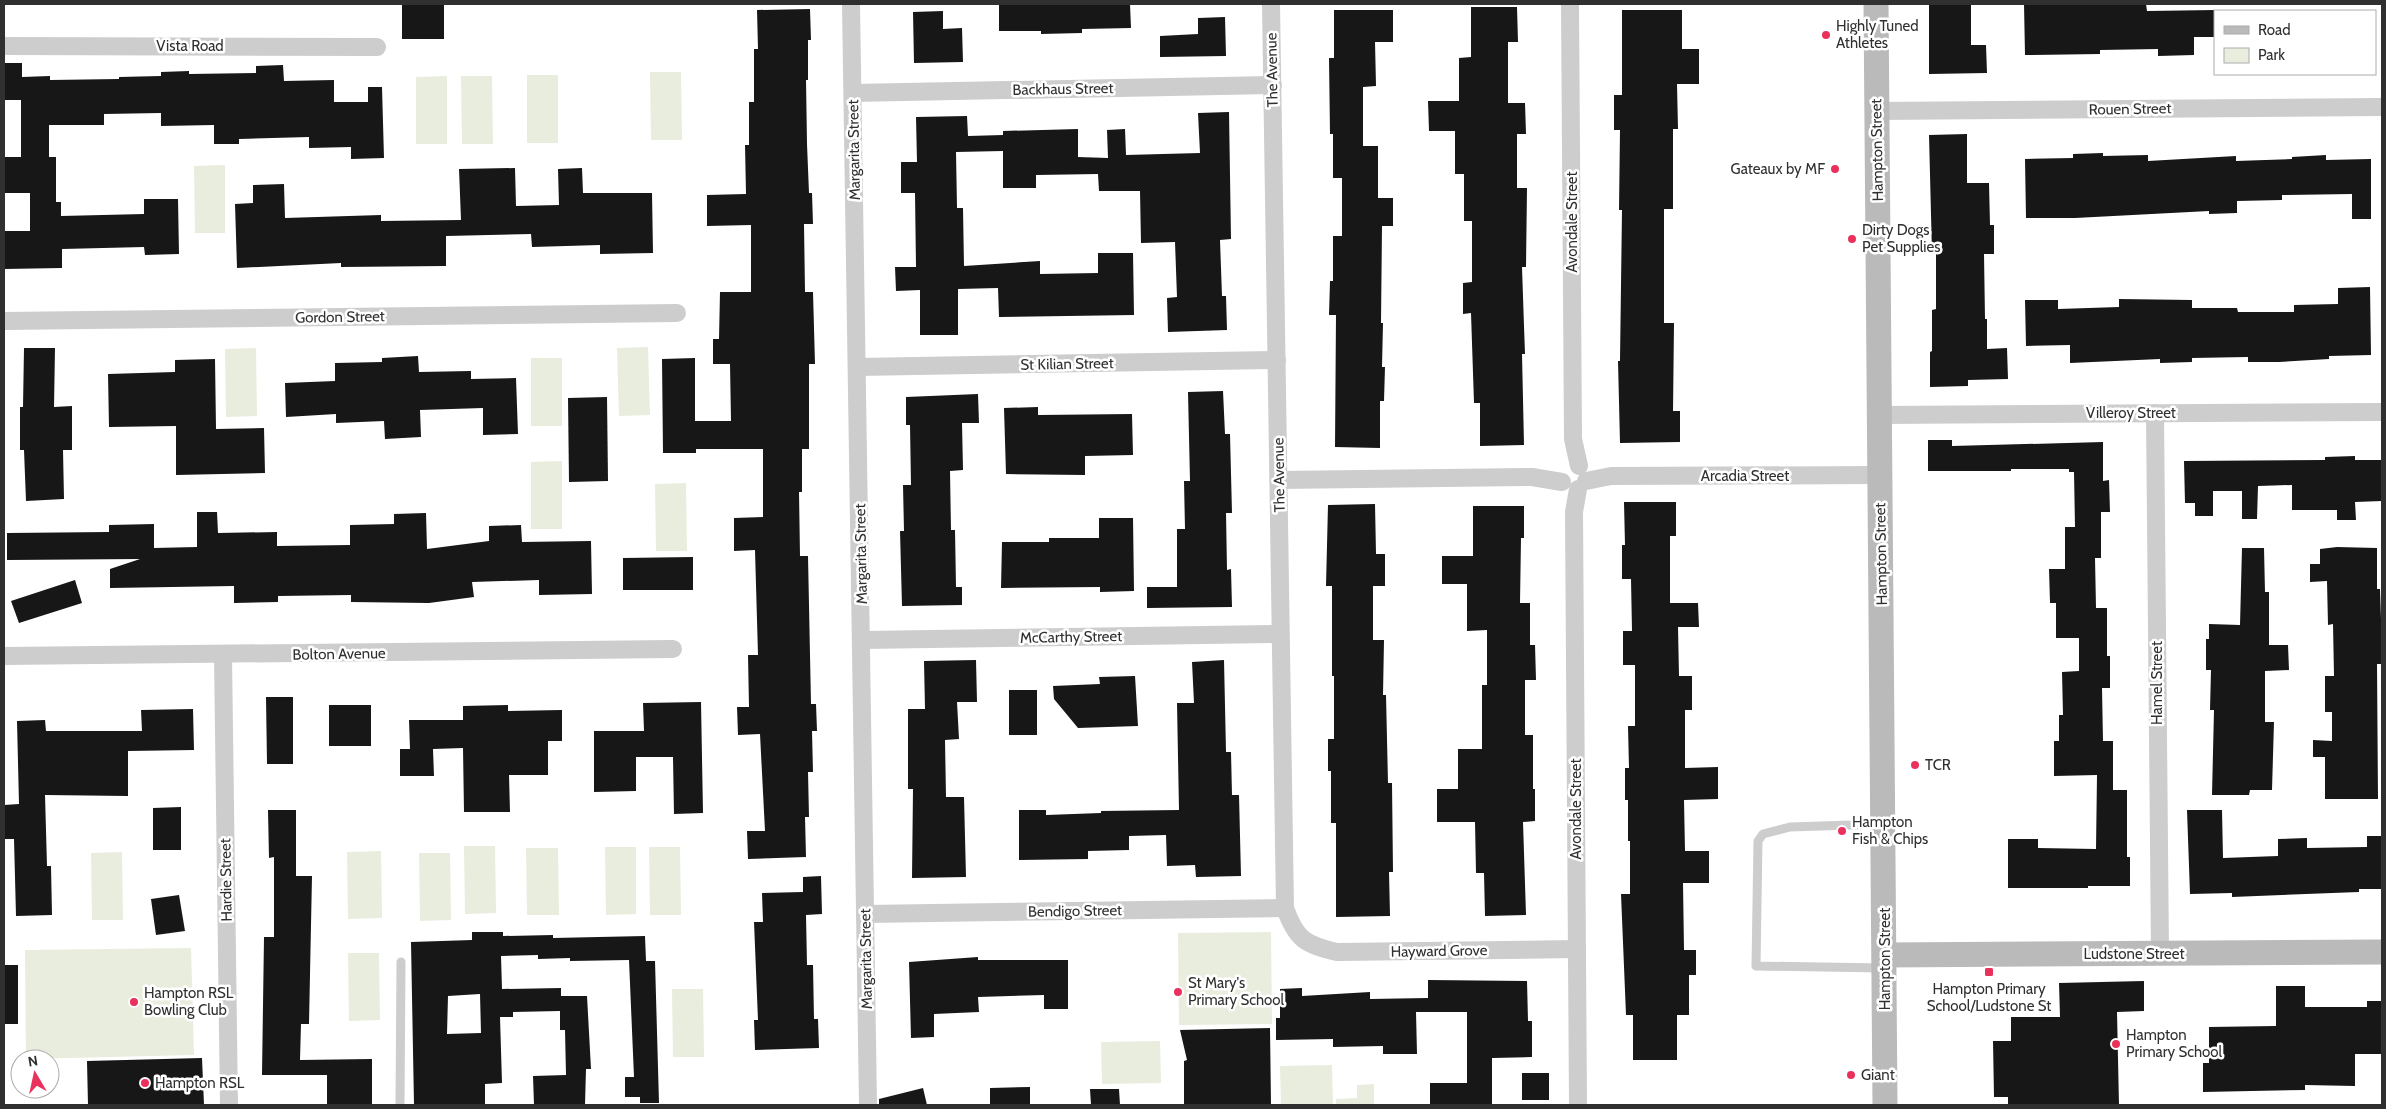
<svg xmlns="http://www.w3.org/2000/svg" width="2386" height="1109" font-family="Cabin,sans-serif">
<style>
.green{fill:#e9edde}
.building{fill:#171717;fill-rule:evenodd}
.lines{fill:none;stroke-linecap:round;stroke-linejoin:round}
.lane{stroke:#cdcdcd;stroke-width:9}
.street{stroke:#cdcdcd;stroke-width:18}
.secondary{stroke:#bababa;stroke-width:25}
.poi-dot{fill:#e9315b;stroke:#fff;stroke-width:2}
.labels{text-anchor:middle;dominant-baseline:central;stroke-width:5;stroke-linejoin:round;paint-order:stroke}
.poi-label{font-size:15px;fill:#303030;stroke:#fff;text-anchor:start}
.street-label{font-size:15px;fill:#303030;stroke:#fff}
</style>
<rect width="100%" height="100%" fill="#fff"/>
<!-- green -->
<g class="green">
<polygon points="650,72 681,72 682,140 651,140"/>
<rect x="527" y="75" width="31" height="68"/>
<polygon points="447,76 447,144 416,144 416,77"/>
<polygon points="461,76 492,76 493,144 462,144"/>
<polygon points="225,165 225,233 195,233 194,166"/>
<polygon points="648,347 650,415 619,416 617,348"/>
<polygon points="256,348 257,416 226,417 225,349"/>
<rect x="531" y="358" width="31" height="68"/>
<polygon points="562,461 562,529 531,529 531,462"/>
<polygon points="686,483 687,551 656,551 655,484"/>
<polygon points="464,846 495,846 496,913 465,914"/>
<polygon points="605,847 636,847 636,914 606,915"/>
<polygon points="649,847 680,847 681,915 650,915"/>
<polygon points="526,848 558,848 559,915 527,915"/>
<polygon points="381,851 382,918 348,919 347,852"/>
<polygon points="122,852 123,920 92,920 91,853"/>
<polygon points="419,853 450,853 451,920 420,921"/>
<polygon points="1271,932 1272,1024 1179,1025 1178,933"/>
<polygon points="191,948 194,1055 26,1059 25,950"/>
<polygon points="348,953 379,953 380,1020 349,1021"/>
<polygon points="672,989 703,989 704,1057 673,1057"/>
<polygon points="1160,1041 1161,1083 1102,1084 1101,1042"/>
<polygon points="1332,1065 1333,1105 1281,1105 1280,1066"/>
<polygon points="1374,1084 1374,1105 1336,1105 1336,1099 1357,1098 1357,1085"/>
</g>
<!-- building -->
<g class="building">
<rect x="402" y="4" width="42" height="35"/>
<polygon points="999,4 1130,4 1131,28 1082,29 1082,33 1041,34 1041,31 999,31"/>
<polygon points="1929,4 1971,4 1971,45 1986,45 1987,73 1929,74"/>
<polygon points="2024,4 2146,4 2147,11 2215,10 2215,37 2194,37 2194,55 2158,56 2158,49 2100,50 2100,54 2025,55"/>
<polygon points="1471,7 1517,7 1518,42 1508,42 1508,103 1525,103 1526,134 1517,134 1517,188 1527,188 1526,267 1522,267 1524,326 1525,354 1522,354 1524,445 1480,446 1480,403 1474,403 1471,313 1463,314 1463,283 1472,282 1472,221 1464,221 1464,174 1455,174 1455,131 1429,131 1428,101 1459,101 1459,58 1471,57"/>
<polygon points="810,9 811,40 808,40 808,80 806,80 807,144 809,193 812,193 813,224 804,224 805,292 813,292 815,364 809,364 809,449 802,449 802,492 799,492 800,556 808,556 811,704 816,704 817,731 812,731 813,772 808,772 809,817 805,817 806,857 748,859 747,831 765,831 760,734 738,735 737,707 749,707 748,655 758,655 755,550 734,551 734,518 763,517 763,449 696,449 696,453 663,453 662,359 695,358 695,421 731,421 730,364 713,364 713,339 719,339 720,292 751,292 751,225 707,226 707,195 746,194 745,145 749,145 749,102 754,102 754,49 758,49 757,10"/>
<polygon points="1334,10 1393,10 1393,42 1375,42 1376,86 1363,87 1363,146 1378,146 1378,198 1393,198 1393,226 1382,226 1381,323 1383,323 1382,367 1385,367 1384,401 1380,401 1380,448 1335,447 1336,315 1329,315 1330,281 1333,281 1333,236 1342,236 1342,178 1333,178 1333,134 1330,134 1329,58 1334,58"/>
<polygon points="1622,10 1682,10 1682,49 1699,49 1699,84 1677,84 1678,129 1673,129 1673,209 1664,209 1664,323 1674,323 1673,411 1680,411 1680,442 1620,443 1618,361 1620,361 1622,210 1619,210 1620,130 1614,130 1614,95 1622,95"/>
<polygon points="943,11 943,29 962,28 963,62 914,63 913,12"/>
<polygon points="1225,17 1226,56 1160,57 1160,36 1198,34 1198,18"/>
<polygon points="4,63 22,63 22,77 50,76 50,80 119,79 119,77 161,76 161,72 189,71 189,74 256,73 256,66 283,65 284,81 334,80 334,102 368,102 368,87 382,87 384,158 351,159 351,147 309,148 309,137 239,139 239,144 214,144 214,125 161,126 161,113 104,114 104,125 49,125 49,157 56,157 56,202 61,202 61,216 144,214 144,199 178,199 179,254 145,255 144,247 62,249 62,268 4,269 4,231 30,231 30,193 4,193 4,157 21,157 21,100 4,100"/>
<polygon points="1229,112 1231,239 1220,240 1222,296 1226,296 1227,330 1168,332 1167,298 1177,297 1175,242 1141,243 1140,191 1099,191 1098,174 1036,175 1036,188 1003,188 1003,151 956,152 957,208 963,208 964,266 1040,261 1040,274 1098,273 1098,253 1133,253 1134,315 999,317 998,288 958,289 958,335 920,335 920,290 896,291 895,267 916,267 915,193 901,193 901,162 917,162 916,117 967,116 968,136 1003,135 1003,131 1078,129 1078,157 1108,158 1107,130 1125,129 1126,155 1200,153 1198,113"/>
<polygon points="1967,134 1967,183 1989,183 1990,225 1994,225 1994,254 1984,254 1985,319 1987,319 1987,349 2007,348 2008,379 1968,380 1968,386 1930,387 1930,352 1932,351 1932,310 1936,309 1936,254 1932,254 1929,135"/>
<polygon points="2103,153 2103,156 2148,155 2148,161 2236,156 2236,161 2292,159 2292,157 2326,155 2326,160 2371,159 2371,219 2352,219 2352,194 2282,195 2282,200 2237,201 2237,213 2209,214 2209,211 2075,218 2026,218 2025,159 2073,158 2073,154"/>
<polygon points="515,168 516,206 559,205 558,169 582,168 583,193 652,193 653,253 600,254 600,245 532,247 531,234 446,236 446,266 341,267 341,263 237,268 235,204 253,203 253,185 284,184 285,218 381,215 381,221 461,220 459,169"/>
<polygon points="2370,287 2371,355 2329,356 2329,359 2279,362 2248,362 2248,357 2192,358 2192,362 2160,363 2160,359 2070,363 2070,345 2026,346 2025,300 2058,300 2058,309 2119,307 2119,299 2192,300 2192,308 2237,308 2238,312 2294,312 2294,305 2338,304 2338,288"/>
<polygon points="24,348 55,348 54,407 72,406 72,450 63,450 64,499 26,501 24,450 20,450 20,407 23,407"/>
<polygon points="418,356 419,372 471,371 471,379 516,378 518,434 483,435 483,408 420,410 421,437 385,439 384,421 336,423 336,414 286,417 285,383 335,381 335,363 382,362 382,358"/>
<polygon points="215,359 216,429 264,428 265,473 176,475 176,426 109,427 108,374 175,372 175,360"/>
<polygon points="1223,391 1225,434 1230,434 1232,513 1226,513 1227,570 1231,569 1232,607 1147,608 1147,587 1177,587 1177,529 1185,529 1184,481 1190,481 1188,392"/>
<polygon points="978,394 979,423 962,423 963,470 950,471 951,530 955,530 956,587 962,587 962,605 902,606 900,531 904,531 903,485 911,485 910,425 906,425 906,397"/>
<polygon points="607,397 608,481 569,482 568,398"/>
<polygon points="1038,407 1038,415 1132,414 1133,455 1085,456 1085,475 1006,474 1004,408"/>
<polygon points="1928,440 1952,440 1952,446 2103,442 2103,481 2109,480 2110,512 2101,512 2101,558 2095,558 2096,608 2107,608 2107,656 2110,656 2110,688 2102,688 2103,741 2113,741 2113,790 2127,790 2127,857 2130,857 2130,886 2088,886 2088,888 2008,888 2008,839 2038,839 2038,848 2096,849 2097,775 2054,776 2054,741 2059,741 2059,715 2063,715 2062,672 2079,671 2079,638 2056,638 2056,603 2050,603 2049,569 2065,569 2065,527 2075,527 2074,472 2069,472 2069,469 2011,469 2011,471 1928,471"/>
<polygon points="2355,456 2355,460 2382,460 2382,501 2355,502 2356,520 2337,520 2337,510 2292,510 2292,485 2258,486 2257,519 2242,519 2242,491 2213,491 2213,516 2195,516 2195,503 2185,503 2184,461 2325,460 2325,457"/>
<polygon points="1624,502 1676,502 1676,536 1670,536 1670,603 1698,603 1699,627 1678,627 1679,676 1692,676 1692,710 1685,710 1685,768 1718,767 1718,799 1684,800 1685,851 1709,851 1709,883 1683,883 1684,950 1696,950 1696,975 1689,975 1689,1015 1677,1015 1677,1060 1633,1060 1633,1015 1626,1015 1621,894 1630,894 1630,841 1628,841 1628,800 1625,800 1625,768 1629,768 1628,726 1635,726 1635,665 1623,665 1623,631 1632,631 1631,579 1622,579 1622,545 1625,545"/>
<polygon points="1375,504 1376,554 1385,554 1385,586 1373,586 1373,640 1384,640 1383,695 1386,695 1388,783 1392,783 1393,872 1389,872 1390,916 1336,917 1336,823 1331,823 1331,771 1328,771 1328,739 1334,739 1334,676 1332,676 1332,586 1326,586 1328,505"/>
<polygon points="1473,506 1524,506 1524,538 1521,538 1520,603 1530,603 1530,645 1535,645 1536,680 1525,680 1525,735 1533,735 1533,789 1535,789 1535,821 1523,822 1526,915 1485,916 1484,873 1476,873 1475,822 1437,822 1437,789 1458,789 1458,749 1482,749 1482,685 1487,685 1487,630 1467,631 1467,584 1442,584 1442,556 1473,556"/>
<polygon points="197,512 217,512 218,533 277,532 277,546 350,545 350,525 394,524 394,514 426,513 427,549 489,541 489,526 521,525 522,542 591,541 592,594 539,595 539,580 472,582 474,597 429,603 351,602 351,595 278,596 278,602 234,603 234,586 110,588 110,569 140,559 7,560 7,533 109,532 109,525 154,524 154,548 197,547"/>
<polygon points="1099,518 1133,518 1134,591 1100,592 1100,587 1001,588 1002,542 1049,542 1049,538 1099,538"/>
<polygon points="2337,547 2377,548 2377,589 2380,589 2381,619 2381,664 2377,664 2378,799 2325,799 2325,757 2313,757 2313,740 2332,741 2332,712 2325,712 2325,676 2334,676 2333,624 2328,625 2327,581 2310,582 2310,564 2320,564 2320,549"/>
<polygon points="2242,548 2264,548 2265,592 2269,592 2269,645 2288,645 2289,670 2265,671 2265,722 2274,722 2272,790 2250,790 2249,795 2212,795 2214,710 2210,710 2211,670 2206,670 2206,639 2209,639 2209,624 2240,625"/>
<polygon points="693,557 693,590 623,590 623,558"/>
<polygon points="75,580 82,603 19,623 11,601"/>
<polygon points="976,660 977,702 957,702 959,739 945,740 946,797 964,797 966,877 912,878 913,789 908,789 908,709 925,709 924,661"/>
<polygon points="1224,660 1226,752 1231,752 1232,795 1239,795 1241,876 1196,877 1195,865 1167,866 1166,835 1129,836 1129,850 1088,851 1088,859 1019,860 1019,810 1046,810 1046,815 1101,813 1101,811 1179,810 1177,703 1194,703 1192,662"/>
<polygon points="1135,676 1138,726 1078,728 1054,699 1053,686 1100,684 1099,677"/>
<rect x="1009" y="690" width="28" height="45"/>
<polygon points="266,697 293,697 293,764 267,764"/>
<polygon points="701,702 703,813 674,814 673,757 636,757 636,791 594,792 594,731 644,731 643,703"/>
<rect x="329" y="705" width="42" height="41"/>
<polygon points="508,705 508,711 562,710 562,741 548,741 548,775 509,775 510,812 464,812 463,748 433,749 434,776 400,776 400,749 410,749 409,720 463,720 463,706"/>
<polygon points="193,709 194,750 128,751 128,796 45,795 47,866 51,866 52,915 16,916 14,839 4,839 4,805 19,804 17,721 45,720 46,731 142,731 141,710"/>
<polygon points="181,807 181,850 153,850 153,808"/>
<polygon points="268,810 296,810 296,876 312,876 309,1024 301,1024 300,1060 372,1059 372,1105 327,1105 327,1075 262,1075 264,937 274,937 274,857 269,858"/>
<polygon points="2187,810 2222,810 2223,858 2278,856 2278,839 2307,838 2307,848 2367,847 2367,836 2382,836 2382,889 2359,889 2359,892 2232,897 2232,893 2190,894"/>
<polygon points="821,876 822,914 806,915 807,965 813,965 814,1019 818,1019 819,1048 755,1050 754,1020 758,1020 754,922 763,922 762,893 803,892 803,877"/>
<polygon points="179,895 185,931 156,935 151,899"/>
<path d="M472,932H503V936L553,935V938L645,936L646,961H655L659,1103H640V1097H625V1077H634L629,960L570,961V958L538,959V955L501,956L502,989L561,988V996H587L591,1069H586L585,1105H534L533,1076L566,1075L565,1030H560V1011L513,1012V1017H500L502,1083L485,1084V1105H414L411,942L472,940ZM480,994L481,1033L447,1034L448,996Z"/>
<polygon points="978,957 978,960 1068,960 1068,1009 1044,1009 1044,995 978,997 979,1012 934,1014 934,1037 911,1038 909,962"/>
<rect x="4" y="965" width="14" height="59"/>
<polygon points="1428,980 1527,981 1528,1021 1532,1021 1532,1057 1492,1058 1492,1105 1430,1105 1430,1083 1467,1083 1467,1012 1416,1012 1417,1054 1383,1054 1383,1046 1333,1047 1333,1039 1276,1040 1276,1018 1280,1018 1280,989 1302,988 1302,996 1370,992 1370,999 1428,998"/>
<polygon points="2144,981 2144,1011 2117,1012 2119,1105 2008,1105 2008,1097 1994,1097 1993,1041 2011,1041 2011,1017 2060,1017 2059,983"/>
<polygon points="2276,986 2305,986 2305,1007 2367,1007 2367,1001 2382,1001 2382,1054 2355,1054 2355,1086 2305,1085 2305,1090 2203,1092 2203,1063 2209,1063 2209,1027 2276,1026"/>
<polygon points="1270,1028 1271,1105 1184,1105 1184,1061 1187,1060 1180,1030"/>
<polygon points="202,1058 204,1105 88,1105 87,1061"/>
<rect x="1522" y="1073" width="27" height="27"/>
<polygon points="1030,1087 1030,1105 990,1105 990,1088"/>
<polygon points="923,1088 927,1105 879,1105 879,1099"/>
<polygon points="1090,1089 1119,1089 1120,1105 1091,1105"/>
</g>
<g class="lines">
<!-- lane -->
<g class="lane">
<polyline points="1882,968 1756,966 1758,841 1763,834 1790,827 1882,824"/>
<polyline points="400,1105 401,962"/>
</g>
<!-- street -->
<g class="street">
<polyline points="851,4 868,1105"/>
<path d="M1271,4L1285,908C1296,939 1305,945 1337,952L1577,949"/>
<polyline points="1570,4 1573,439 1579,466"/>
<polyline points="4,46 377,47"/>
<polyline points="853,93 1273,85"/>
<polyline points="1877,111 2382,107"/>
<polyline points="4,321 677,313"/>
<polyline points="857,367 1277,360"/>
<polyline points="2155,413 2160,953"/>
<polyline points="1880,415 2382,412"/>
<polyline points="1279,480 1532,477 1562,482"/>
<polyline points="1586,481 1611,476 1880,475"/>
<polyline points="862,640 1280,634"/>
<polyline points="223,655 229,1105"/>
<polyline points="4,656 673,649"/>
<polyline points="865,914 1285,908"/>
<polyline points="1578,1105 1574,512 1578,489"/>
</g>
<!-- secondary -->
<g class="secondary">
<polyline points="1876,4 1885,1105"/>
<polyline points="1885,955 2382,952"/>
</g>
</g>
<!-- markers -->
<g class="poi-dot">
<circle cx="1826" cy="35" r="5"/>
<circle cx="1835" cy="169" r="5"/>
<circle cx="1852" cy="239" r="5"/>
<circle cx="1915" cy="765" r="5"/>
<circle cx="1842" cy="831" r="5"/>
<rect x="1984" y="967" width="10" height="10" rx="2.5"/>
<circle cx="1178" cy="992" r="5"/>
<circle cx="134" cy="1002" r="5"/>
<circle cx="2116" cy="1044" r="5"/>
<circle cx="1851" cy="1075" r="5"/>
<circle cx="145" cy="1083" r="5"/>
</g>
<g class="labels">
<!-- poi labels -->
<g class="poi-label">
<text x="1836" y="26">Highly Tuned<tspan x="1836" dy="17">Athletes</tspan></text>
<text x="1825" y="169" text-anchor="end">Gateaux by MF</text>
<text x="1862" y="230">Dirty Dogs<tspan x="1862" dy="17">Pet Supplies</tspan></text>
<text x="1925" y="765">TCR</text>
<text x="1852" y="822">Hampton<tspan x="1852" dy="17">Fish &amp; Chips</tspan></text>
<text x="1188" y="983">St Mary's<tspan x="1188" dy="17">Primary School</tspan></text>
<text x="1989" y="989" text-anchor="middle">Hampton Primary<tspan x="1989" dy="17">School/Ludstone St</tspan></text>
<text x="144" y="993">Hampton RSL<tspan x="144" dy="17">Bowling Club</tspan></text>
<text x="2126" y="1035">Hampton<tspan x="2126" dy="17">Primary School</tspan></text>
<text x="1861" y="1075">Giant</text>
<text x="155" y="1083">Hampton RSL</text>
</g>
<!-- street labels -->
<g class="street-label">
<text x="190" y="46">Vista Road</text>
<text transform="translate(1272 70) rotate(-91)">The Avenue</text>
<text transform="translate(1063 89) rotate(-1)">Backhaus Street</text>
<text transform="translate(2130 109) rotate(-1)">Rouen Street</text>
<text transform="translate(854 150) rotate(-91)">Margarita Street</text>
<text transform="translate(1877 150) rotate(-91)">Hampton Street</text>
<text transform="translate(1572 222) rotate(-90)">Avondale Street</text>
<text transform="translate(340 317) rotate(-1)">Gordon Street</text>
<text transform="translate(1067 364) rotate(-1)">St Kilian Street</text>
<text x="2131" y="413">Villeroy Street</text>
<text transform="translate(1279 475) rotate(-91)">The Avenue</text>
<text x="1745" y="476">Arcadia Street</text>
<text transform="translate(861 554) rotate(-91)">Margarita Street</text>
<text transform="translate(1881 554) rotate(-91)">Hampton Street</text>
<text transform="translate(1071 637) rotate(-1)">McCarthy Street</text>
<text transform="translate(339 654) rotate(-1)">Bolton Avenue</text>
<text transform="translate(2157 683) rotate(-90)">Hamel Street</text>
<text transform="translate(1576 809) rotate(-90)">Avondale Street</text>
<text transform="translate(226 880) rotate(-91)">Hardie Street</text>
<text transform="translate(1075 911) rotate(-1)">Bendigo Street</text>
<text transform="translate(1439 951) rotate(-1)">Hayward Grove</text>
<text x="2134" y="954">Ludstone Street</text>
<text transform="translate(866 959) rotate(-91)">Margarita Street</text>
<text transform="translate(1885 959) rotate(-90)">Hampton Street</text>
</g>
</g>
<!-- border -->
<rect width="2386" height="1109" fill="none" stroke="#303030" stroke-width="10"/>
<!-- legend -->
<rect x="2214" y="10" width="162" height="65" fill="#ffffff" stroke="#acacac"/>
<rect x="2224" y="26" width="25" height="8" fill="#bababa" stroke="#acacac"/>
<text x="2258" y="35" font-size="15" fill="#303030">Road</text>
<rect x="2224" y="48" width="25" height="15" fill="#e9edde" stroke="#acacac"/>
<text x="2258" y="60" font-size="15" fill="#303030">Park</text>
<!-- north arrow -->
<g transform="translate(35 1074) rotate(351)"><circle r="24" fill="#ffffff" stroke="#acacac"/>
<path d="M0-4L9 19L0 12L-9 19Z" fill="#e9315b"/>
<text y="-8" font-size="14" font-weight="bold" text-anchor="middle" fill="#303030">N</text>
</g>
</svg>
